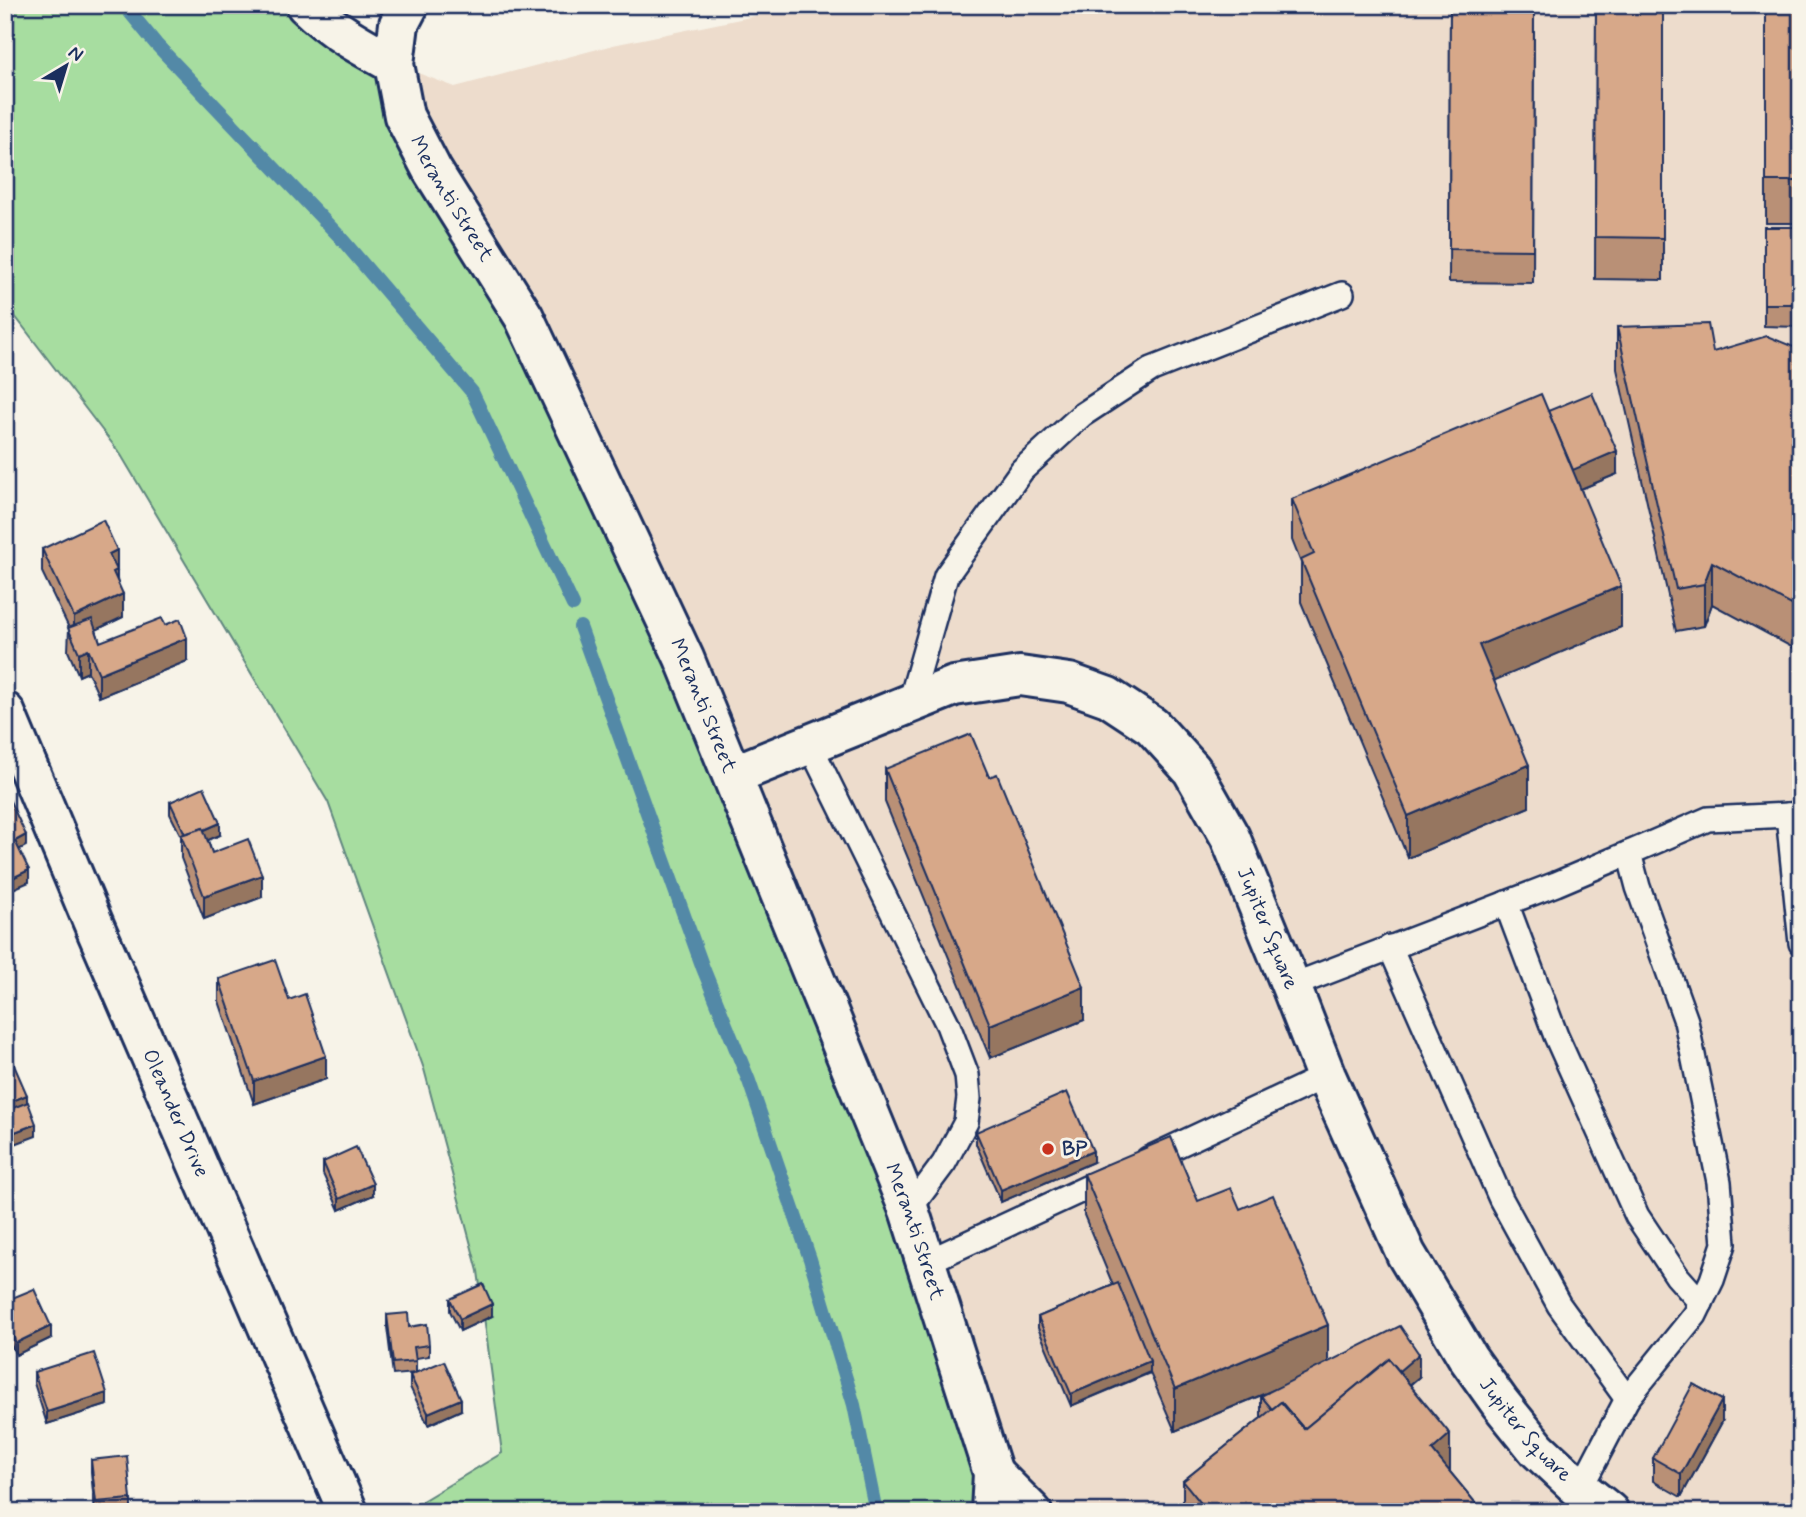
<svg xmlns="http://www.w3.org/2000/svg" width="1806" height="1517" font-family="Mynerve,sans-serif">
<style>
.built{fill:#eddccc}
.green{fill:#a7dda0;stroke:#61867f;stroke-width:2}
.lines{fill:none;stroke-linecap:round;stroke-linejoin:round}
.stream{stroke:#5389a7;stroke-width:14}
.lane-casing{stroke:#1b2f5e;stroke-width:28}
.street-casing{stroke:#1b2f5e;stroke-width:44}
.lane{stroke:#f7f3e8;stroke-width:23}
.street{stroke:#f7f3e8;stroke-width:38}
.wall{fill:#b99076;stroke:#1b2f5e;stroke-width:2}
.shaded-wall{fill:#967660;stroke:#1b2f5e;stroke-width:2}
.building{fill:#d7a889;stroke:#1b2f5e;stroke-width:2}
.poi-dot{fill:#c8321e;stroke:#f7f3e8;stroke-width:2.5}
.labels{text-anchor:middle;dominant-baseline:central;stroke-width:6;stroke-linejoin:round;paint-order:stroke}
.street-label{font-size:21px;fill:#1b2f5e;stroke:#f7f3e8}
.poi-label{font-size:21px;font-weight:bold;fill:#1b2f5e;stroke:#f7f3e8;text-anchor:start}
</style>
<rect width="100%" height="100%" fill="#f7f3e8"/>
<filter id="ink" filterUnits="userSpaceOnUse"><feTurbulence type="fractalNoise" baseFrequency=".0143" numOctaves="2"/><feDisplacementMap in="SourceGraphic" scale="14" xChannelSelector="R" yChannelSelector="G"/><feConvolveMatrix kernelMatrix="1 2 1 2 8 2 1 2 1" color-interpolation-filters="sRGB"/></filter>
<g filter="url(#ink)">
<!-- built -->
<polygon class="built" points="794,5 1801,5 1801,1512 1034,1512 996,1475 394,64 455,87 613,45 794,8"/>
<!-- green -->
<polygon class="green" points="5,5 308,5 356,44 526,316 980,1424 1033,1512 404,1512 502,1453 478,1271 424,1069 328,802 121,455 5,303"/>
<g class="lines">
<!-- stream -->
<g class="stream">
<polyline points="124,5 156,44 340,237 472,392 573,605"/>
<polyline points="580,627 703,968 749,1081 810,1259 854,1405 876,1512"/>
</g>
<!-- lane casing -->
<g class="lane-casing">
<g id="lane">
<polyline points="910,703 946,576 1022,470 1082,415 1152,369 1342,294"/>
<polyline points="810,745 948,1025 967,1075 969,1098 966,1122 944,1163 909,1210"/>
<polyline points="1801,814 1788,815 1801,943"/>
<polyline points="1629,853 1708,819 1788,815"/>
<polyline points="1506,903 1556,1036 1637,1216 1677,1276 1701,1303"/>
<polyline points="1390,947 1501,1199 1559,1305 1627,1399"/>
<polyline points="1291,986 1556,884 1629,853 1638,887 1686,1021 1719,1182 1724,1244 1712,1280 1695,1315 1627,1399 1580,1489"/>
<polyline points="1148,1159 1326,1076"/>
<polyline points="927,1262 1110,1177"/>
</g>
</g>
<!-- street casing -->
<g class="street-casing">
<g id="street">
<path d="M306,5C333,31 361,46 394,64"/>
<path id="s1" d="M409,5L399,24L394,64L404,116L432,170L524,317L684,658L909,1210L993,1473L991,1512"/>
<path id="s2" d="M5,712L97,932L348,1512"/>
<path id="s3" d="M733,775L954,686L1020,676L1069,683L1108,697L1152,726L1192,770L1230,837L1291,986L1326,1076L1406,1254L1468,1358L1500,1403L1537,1449L1580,1489L1609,1512"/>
<polyline points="993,1473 1032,1512"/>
</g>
</g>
<!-- lane -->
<use href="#lane" class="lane"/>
<!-- street -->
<use href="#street" class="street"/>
</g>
<!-- wall -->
<g class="wall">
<polygon points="1450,5 1534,5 1533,283 1449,282"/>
<polygon points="1596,5 1663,5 1663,280 1595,279"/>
<rect x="1766" y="5" width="35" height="218"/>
<polygon points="1764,227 1801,227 1801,327 1764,326"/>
<polygon points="1617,327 1713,352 1801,350 1801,652 1712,604 1704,626 1676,631 1617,369"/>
<polygon points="1548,411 1617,474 1581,489 1621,627 1494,680 1529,807 1408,858 1301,602 1301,563 1292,540 1292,499"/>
<polygon points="42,549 117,573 117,579 123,617 96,630 100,642 187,661 99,697 88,672 79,676 68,651 69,628 42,572"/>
<polygon points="885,769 1084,1020 990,1058 885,802"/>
<polygon points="170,802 220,835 208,840 212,853 262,897 204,919 181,858 181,836 170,814"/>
<polygon points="219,979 289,1000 326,1079 254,1104 219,1001"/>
<polygon points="976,1132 1093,1162 1001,1202 976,1144"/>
<polygon points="323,1162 373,1195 339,1210 323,1174"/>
<polygon points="1084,1174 1198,1201 1240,1209 1328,1362 1419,1377 1410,1385 1450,1472 1483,1512 1183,1512 1183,1481 1261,1418 1261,1396 1274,1390 1175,1431 1150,1373 1071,1406 1038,1328 1038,1317 1113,1285 1084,1215"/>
<polygon points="450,1299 492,1316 460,1331 450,1311"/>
<polygon points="5,1301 51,1338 16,1355 5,1333"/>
<polygon points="387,1315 409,1327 429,1345 429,1356 416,1358 416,1373 393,1375 387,1327"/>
<polygon points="34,1372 107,1405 47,1424 34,1383"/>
<polygon points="410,1375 461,1410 428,1425 410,1387"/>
<polygon points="1722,1422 1681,1497 1653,1481 1653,1458"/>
<polygon points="91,1460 131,1499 131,1510 95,1512 91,1472"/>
</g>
<!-- shaded-wall -->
<g class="shaded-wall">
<polygon points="11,419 11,442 5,446 5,423"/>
<polygon points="1617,451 1617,474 1566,495 1566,472"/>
<polygon points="117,550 117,593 109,554"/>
<polygon points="1712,562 1712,604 1704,626 1704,584"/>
<polygon points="1621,586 1621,627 1479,687 1479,645"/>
<polygon points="123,594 123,617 74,640 74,617"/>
<polygon points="187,638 187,661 99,697 99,674"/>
<polygon points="88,649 88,672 79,676 79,653"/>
<polygon points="1529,765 1529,807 1408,858 1408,816"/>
<polygon points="220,823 220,835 187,849 187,838"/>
<polygon points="26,835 26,846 15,852 15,841"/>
<polygon points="29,870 29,882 6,892 6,881"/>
<polygon points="262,875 262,897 204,919 204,896"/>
<polygon points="1084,987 1084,1020 990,1058 990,1025"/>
<polygon points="326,1056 326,1079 254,1104 254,1081"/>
<polygon points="27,1095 27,1107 5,1116 5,1104"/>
<polygon points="36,1124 36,1136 7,1147 7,1135"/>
<polygon points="1093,1151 1093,1162 1001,1202 1001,1190"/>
<polygon points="373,1184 373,1195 339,1210 339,1199"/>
<polygon points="492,1304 492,1316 460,1331 460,1319"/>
<polygon points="1328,1325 1328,1367 1175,1431 1175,1389"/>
<polygon points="51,1326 51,1338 16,1355 16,1343"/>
<polygon points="1419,1354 1419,1377 1304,1470 1304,1448"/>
<polygon points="1150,1361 1150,1372 1071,1406 1071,1394"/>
<polygon points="107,1393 107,1405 47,1424 47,1412"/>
<polygon points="461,1399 461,1410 428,1425 428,1413"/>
<polygon points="1722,1400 1722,1422 1681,1497 1681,1474"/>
<polygon points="1450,1434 1450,1476 1432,1450"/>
</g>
<!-- building -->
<g class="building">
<polygon points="1450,5 1534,5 1533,250 1449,249"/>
<polygon points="1596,5 1663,5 1663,238 1595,237"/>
<rect x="1766" y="5" width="35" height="176"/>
<rect x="1764" y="227" width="37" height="77"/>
<polygon points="1708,324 1713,352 1767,336 1801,350 1801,610 1712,562 1704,584 1676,589 1617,327"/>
<polygon points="1592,393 1617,451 1573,470 1548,411"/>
<polygon points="1541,394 1621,586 1479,645 1529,765 1408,816 1301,560 1314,554 1292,499"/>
<polygon points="5,411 11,419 5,423"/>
<polygon points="103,520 117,550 109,554 117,570 113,572 123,594 74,617 42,549"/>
<polygon points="162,618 165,625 180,619 187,638 99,674 88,649 79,653 68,628 92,619 100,642"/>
<polygon points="971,734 989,777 997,774 1084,987 990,1025 885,769"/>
<polygon points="204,787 220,823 204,830 203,828 185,834 170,802"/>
<polygon points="9,799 26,835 15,841 29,870 6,881 5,878 5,801"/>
<polygon points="203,828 212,853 248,839 262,875 204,896 181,835"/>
<polygon points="275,960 289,1000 305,994 326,1056 254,1081 219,979"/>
<polygon points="10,1056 27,1095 5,1104 5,1059"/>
<polygon points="1067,1092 1093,1151 1001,1190 976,1132"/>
<polygon points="28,1102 36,1124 7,1135 5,1132 5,1111"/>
<polygon points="1171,1137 1198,1201 1231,1188 1240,1209 1273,1195 1328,1325 1175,1389 1084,1174"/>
<polygon points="356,1147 373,1184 339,1199 323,1162"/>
<polygon points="1118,1283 1150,1361 1071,1394 1038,1317"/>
<polygon points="483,1284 492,1304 460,1319 450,1299"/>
<polygon points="34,1289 51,1326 16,1343 5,1321 5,1301"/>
<polygon points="408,1313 409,1327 427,1324 429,1345 414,1347 416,1361 393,1363 387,1315"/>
<polygon points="1400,1326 1419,1354 1399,1371 1389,1359 1304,1429 1281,1402 1272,1409 1261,1396"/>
<polygon points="94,1353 107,1393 47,1412 34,1372"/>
<polygon points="1389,1359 1450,1434 1432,1450 1483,1512 1208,1512 1183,1481 1281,1402 1304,1429"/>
<polygon points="444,1361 461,1399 428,1413 410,1375"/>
<polygon points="1693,1384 1722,1400 1681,1474 1653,1458"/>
<polygon points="127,1456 131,1499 96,1502 91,1460"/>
</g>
</g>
<!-- markers -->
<circle class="poi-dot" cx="1048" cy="1149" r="7"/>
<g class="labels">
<!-- street labels -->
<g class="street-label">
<text stroke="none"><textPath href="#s1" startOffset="210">Meranti Street</textPath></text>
<text stroke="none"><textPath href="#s1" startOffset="777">Meranti Street</textPath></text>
<text stroke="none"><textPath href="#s3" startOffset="684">Jupiter Square</textPath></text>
<text stroke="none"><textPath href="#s2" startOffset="436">Oleander Drive</textPath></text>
<text stroke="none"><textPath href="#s1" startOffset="1344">Meranti Street</textPath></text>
<text stroke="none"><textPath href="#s3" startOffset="1251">Jupiter Square</textPath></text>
</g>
<!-- poi labels -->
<g class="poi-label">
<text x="1062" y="1149">BP</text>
</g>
</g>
<!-- margin -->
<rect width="1806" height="1517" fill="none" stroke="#f7f3e8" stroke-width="28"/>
<rect x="14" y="14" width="1778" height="1489" fill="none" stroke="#1b2f5e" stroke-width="2.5" filter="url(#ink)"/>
<!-- north arrow -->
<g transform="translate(66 66) rotate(38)" stroke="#f7f3e8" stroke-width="5" paint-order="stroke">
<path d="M0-5L12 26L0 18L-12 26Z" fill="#1b2f5e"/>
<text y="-10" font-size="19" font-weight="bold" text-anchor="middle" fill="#1b2f5e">N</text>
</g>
</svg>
